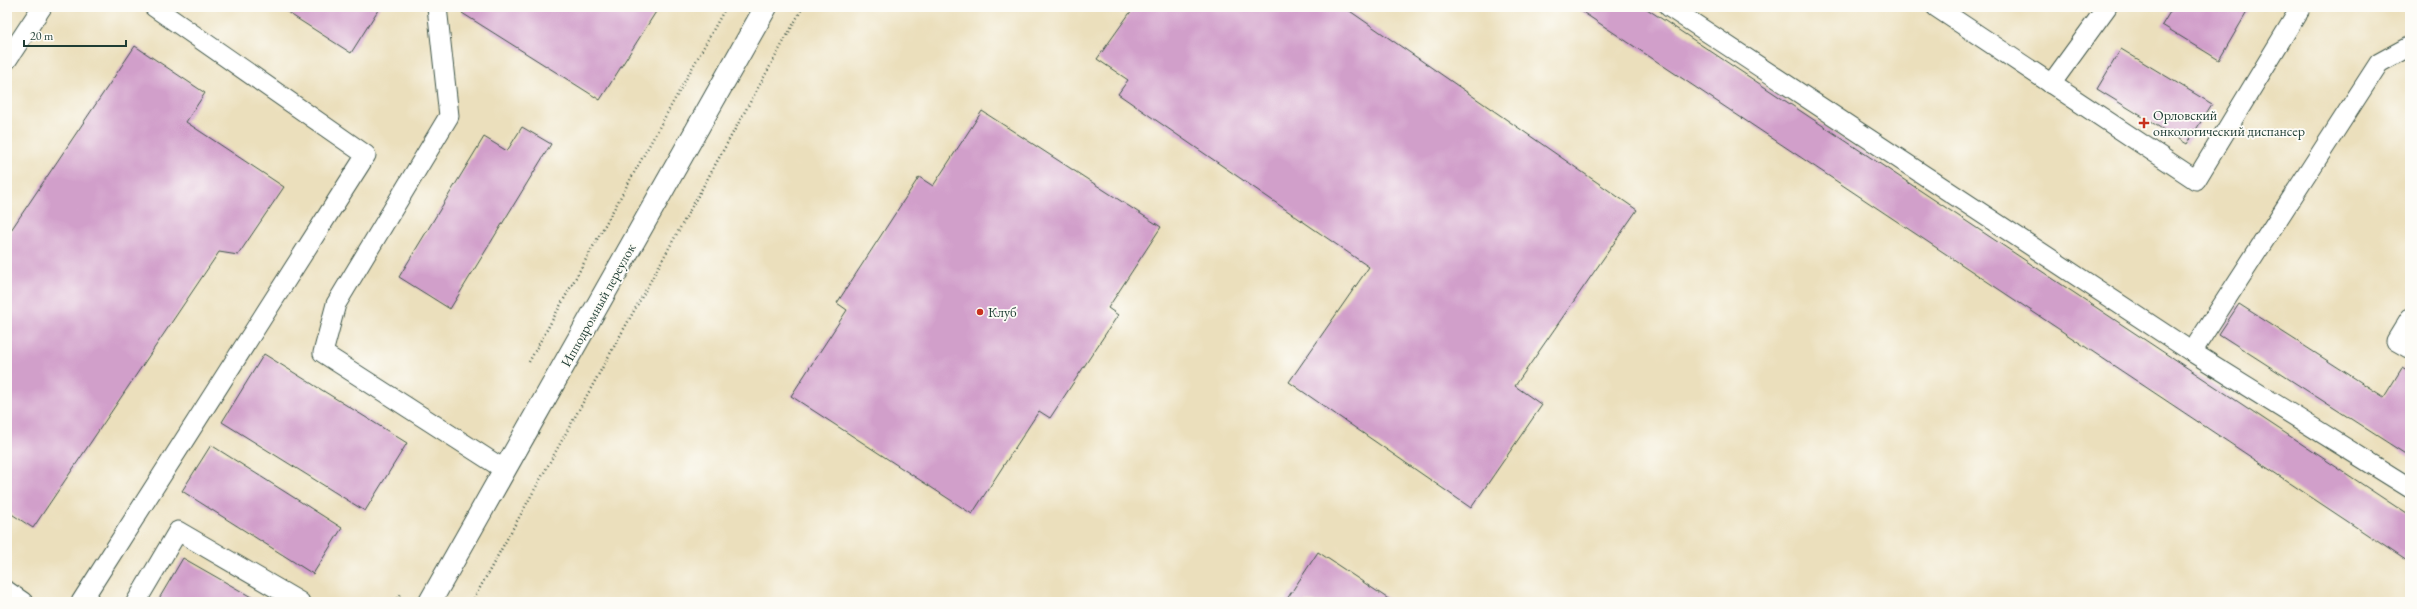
<svg xmlns="http://www.w3.org/2000/svg" width="2417" height="609" font-family="'EB Garamond',serif">
<style>
.building{fill:#d19fca}
.lines{fill:none;stroke-linecap:round;stroke-linejoin:round}
.service-casing{stroke:#3e5548;stroke-width:21}
.minor-casing{stroke:#3e5548;stroke-width:24}
.path{stroke:#3e5548;stroke-width:2.5;stroke-dasharray:1 3;stroke-linecap:butt}
.service{stroke:#fff;stroke-width:19}
.minor{stroke:#fff;stroke-width:22}
.poi-dot{fill:#c8321e;stroke:#fdfcf7;stroke-width:1.5}
.labels{text-anchor:middle;dominant-baseline:central;stroke-width:3.5;stroke-linejoin:round;paint-order:stroke}
.poi-label{font-size:14px;fill:#1f3d34;stroke:#fdfcf7;text-anchor:start}
.street-label{font-size:14px;fill:#1f3d34;stroke:#fdfcf7}
</style>
<rect width="100%" height="100%" fill="#fdfcf7"/>
<filter id="ink" filterUnits="userSpaceOnUse"><feTurbulence type="fractalNoise" baseFrequency=".025" numOctaves="2"/><feDisplacementMap in="SourceGraphic" scale="8" xChannelSelector="R" yChannelSelector="G"/><feConvolveMatrix kernelMatrix="1 2 1 2 8 2 1 2 1" color-interpolation-filters="sRGB"/></filter>
<filter id="wash" filterUnits="userSpaceOnUse"><feTurbulence type="fractalNoise" baseFrequency=".012" numOctaves="4" result="noise"/><feDisplacementMap in="SourceGraphic" scale="16" xChannelSelector="R" yChannelSelector="G"/><feGaussianBlur stdDeviation="0.9" result="paint"/><feColorMatrix in="noise" values="0 0 0 0 0 0 0 0 0 0 0 0 0 0 0 0 0 1.4 0 .05"/><feComposite in="paint" operator="in"/></filter>
<g filter="url(#wash)">
<rect width="100%" height="100%" fill="#ebdfbc"/>
<g id="blocks">
<!-- building -->
<g class="building">
<polygon points="279,7 380,7 351,53"/>
<polygon points="465,7 659,7 600,100 462,13"/>
<polygon points="1134,7 1344,7 1637,210 1515,386 1542,405 1471,508 1289,382 1369,267 1118,94 1128,80 1097,59"/>
<polygon points="1575,7 1644,7 2410,516 2410,563"/>
<polygon points="2173,7 2250,7 2219,60 2162,25"/>
<polygon points="135,46 205,93 186,122 284,187 238,255 219,252 33,528 7,511 7,236"/>
<polygon points="2121,49 2212,104 2187,144 2097,89"/>
<polygon points="982,111 1161,227 1108,308 1118,315 1050,418 1039,411 972,514 791,396 847,310 837,303 919,177 933,186"/>
<polygon points="522,127 551,144 450,309 399,277 484,137 507,151"/>
<polygon points="2239,304 2384,397 2402,368 2410,373 2410,457 2219,334"/>
<polygon points="264,354 407,443 365,511 222,422"/>
<polygon points="211,445 342,528 313,574 182,491"/>
<polygon points="1318,552 1393,602 1285,602"/>
<polygon points="183,558 260,602 157,602"/>
</g>
</g>
</g>
<g filter="url(#ink)">
<use href="#blocks" fill-opacity="0" stroke="#3e5548" stroke-width="1"/>
<g class="lines">
<!-- service casing -->
<g class="service-casing">
<g id="service">
<polyline points="437,7 449,116 336,304 323,353 505,470"/>
<polyline points="1669,7 2192,352 2410,488"/>
<polyline points="1936,7 2196,180 2301,7"/>
<polyline points="7,60 42,7"/>
<polyline points="2051,84 2107,7"/>
<polyline points="2410,318 2396,341 2410,349"/>
<polyline points="2192,352 2379,63 2410,46"/>
<polyline points="7,591 23,602"/>
<polyline points="81,602 366,155 154,7"/>
<polyline points="136,602 178,531 300,602"/>
</g>
</g>
<!-- minor casing -->
<g class="minor-casing">
<polyline id="minor" points="430,602 766,7"/>
</g>
<!-- path -->
<g class="path">
<polyline points="529,362 726,7"/>
<polyline points="395,602 401,592"/>
<polyline points="472,602 803,7"/>
</g>
<!-- service -->
<use href="#service" class="service"/>
<!-- minor -->
<use href="#minor" class="minor"/>
</g>
</g>
<!-- markers -->
<g class="poi-dot">
<path d="M2142 117h4v4h4v4h-4v4h-4v-4h-4v-4h4z"/>
<circle cx="980" cy="312" r="4"/>
</g>
<g class="labels">
<!-- poi labels -->
<g class="poi-label">
<text x="2153" y="115">Орловский<tspan x="2153" dy="16">онкологический диспансер</tspan></text>
<text x="988" y="312">Клуб</text>
</g>
<!-- street labels -->
<g class="street-label">
<text transform="translate(598 305) rotate(-61)">Ипподромный переулок</text>
</g>
</g>
<!-- margin -->
<rect width="2417" height="609" fill="none" stroke="#fdfcf7" stroke-width="24"/>
<!-- scale -->
<path d="M24 40v6h102v-6" fill="none" stroke="#1f3d34" stroke-width="2"/>
<text x="30" y="40" font-size="12" fill="#1f3d34" stroke="#fdfcf7" stroke-width="3" paint-order="stroke">20 m</text>
</svg>
